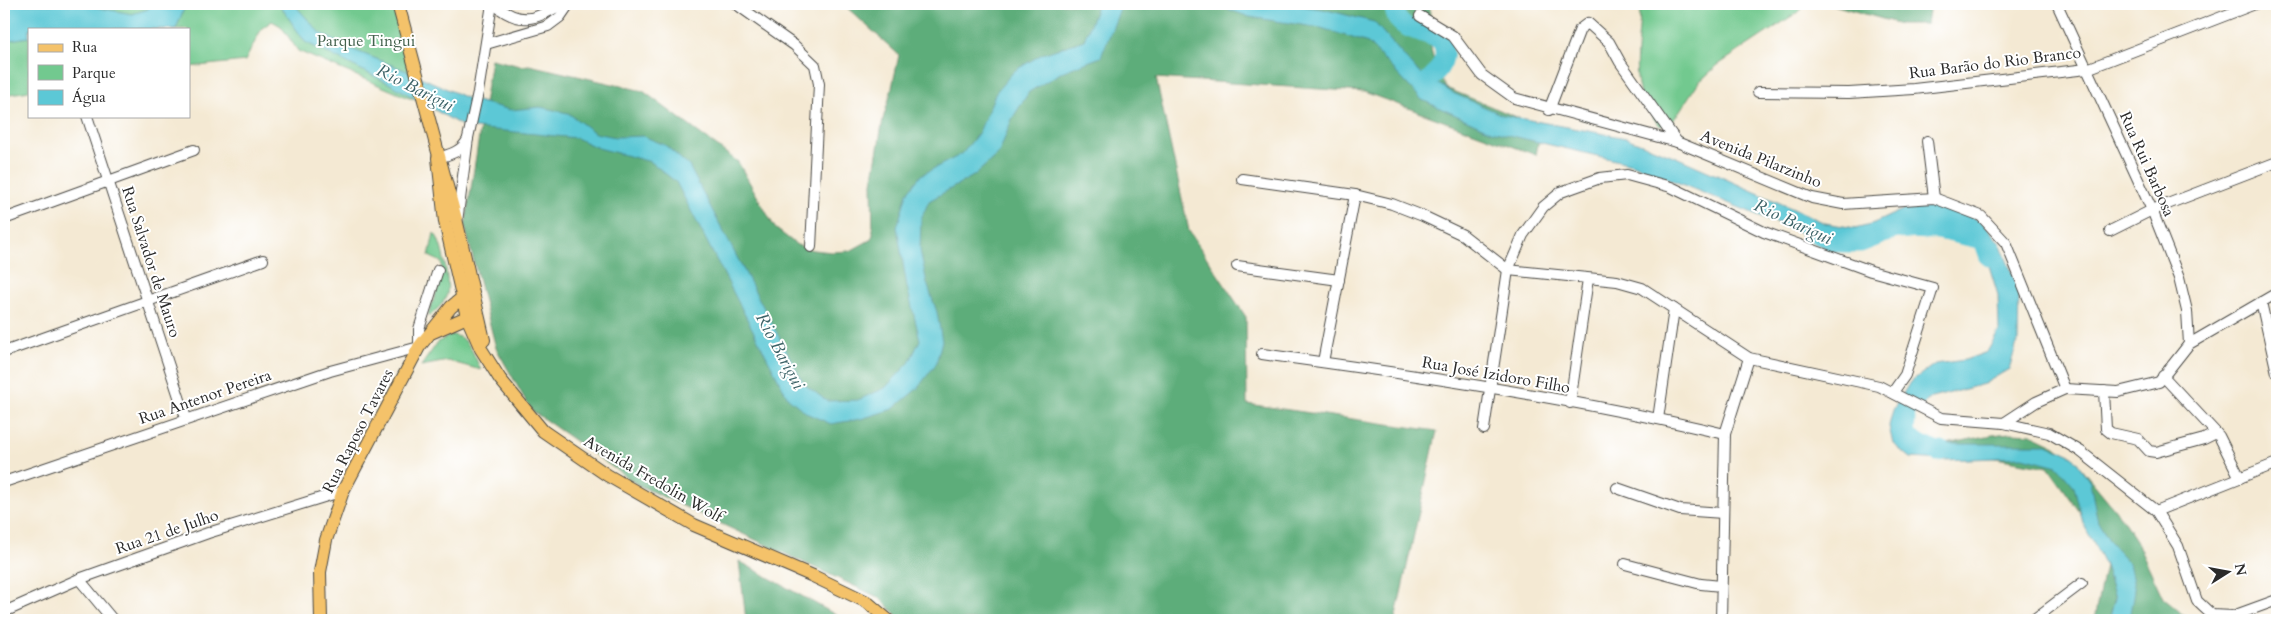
<svg xmlns="http://www.w3.org/2000/svg" width="2281" height="624" font-family="Cardo,serif">
<style>
.green{fill:#72c98f;stroke:#4e7a5d}
.forest{fill:#5dad7a;stroke:#446c52}
.water{fill:#5cc8d6;stroke:#447a80}
.lines{fill:none;stroke-linecap:round;stroke-linejoin:round}
.river{stroke:#5cc8d6;stroke-width:19}
.minor-casing{stroke:#494844;stroke-width:12}
.major-casing{stroke:#494844;stroke-width:14}
.minor{stroke:#fff;stroke-width:10}
.major{stroke:#f4c26a;stroke-width:12}
.labels{text-anchor:middle;dominant-baseline:central;stroke-width:4;stroke-linejoin:round;paint-order:stroke}
.park-label{font-size:16px;fill:#44624e;stroke:#fff}
.street-label{font-size:16px;fill:#2b2b2b;stroke:#fff}
.water-label{font-size:18px;font-style:italic;fill:#3c6267;stroke:#fff}
</style>
<rect width="100%" height="100%" fill="#fff"/>
<filter id="ink" filterUnits="userSpaceOnUse"><feTurbulence type="fractalNoise" baseFrequency=".02" numOctaves="2"/><feDisplacementMap in="SourceGraphic" scale="10" xChannelSelector="R" yChannelSelector="G"/><feConvolveMatrix kernelMatrix="1 2 1 2 8 2 1 2 1" color-interpolation-filters="sRGB"/></filter>
<filter id="wash" filterUnits="userSpaceOnUse"><feTurbulence type="fractalNoise" baseFrequency=".0096" numOctaves="4" result="noise"/><feDisplacementMap in="SourceGraphic" scale="20" xChannelSelector="R" yChannelSelector="G"/><feGaussianBlur stdDeviation="1.12" result="paint"/><feColorMatrix in="noise" values="0 0 0 0 0 0 0 0 0 0 0 0 0 0 0 0 0 1.4 0 .05"/><feComposite in="paint" operator="in"/></filter>
<g filter="url(#wash)">
<rect width="100%" height="100%" fill="#f4e9d3"/>
<!-- green -->
<g class="green">
<polygon points="4,4 395,4 417,99 409,98 298,51 281,26 272,21 262,28 245,61 189,67 189,29 29,29 29,91 4,95"/>
<path d="M1640,4H1805L1801,10L1718,65L1698,83L1673,121L1660,126C1655,120 1650,114 1646,107C1628,76 1641,38 1640,4Z"/>
<path d="M434,233C442,239 450,284 447,294C444,304 437,309 430,316H428C432,301 445,276 441,262L429,256Z"/>
<path d="M450,335C469,335 474,356 481,370L448,361L421,366L438,342Z"/>
</g>
<!-- forest -->
<g class="forest">
<polygon points="843,4 1430,4 1429,35 1432,54 1437,72 1446,88 1541,127 1536,155 1364,92 1156,78 1189,231 1246,317 1247,404 1437,431 1395,620 901,620 880,598 638,485 531,410 496,348 465,227 491,59 521,66 529,65 643,91 738,162 775,228 797,245 813,250 832,252 850,251 870,240 873,235 872,183 883,119 891,92 899,55"/>
<polygon points="1830,4 1930,4 1927,24 1900,24"/>
<path d="M2012,433L2031,434L2056,446L2080,467L2118,513L2136,540L2163,598L2190,620H2130L2131,612L2087,522L2048,467L1978,455L1919,458L1899,449L1895,438C1914,437 1918,446 1936,445C1961,443 1986,434 2012,433Z"/>
<polygon points="739,561 845,620 746,620"/>
<polygon points="2105,565 2115,598 2109,620 2094,620"/>
</g>
<!-- water -->
<g class="water">
<polygon points="4,4 79,4 132,14 148,9 149,4 186,4 176,29 29,29 29,37 4,41"/>
<polygon points="279,4 294,4 319,32 344,46 412,73 469,99 511,110 540,107 568,113 595,133 616,137 643,136 665,145 689,166 804,384 827,401 858,400 885,388 909,363 920,340 907,287 897,227 907,193 921,175 962,154 979,132 996,92 1014,71 1042,54 1084,40 1098,4 1122,4 1101,57 1064,71 1029,92 1012,119 999,153 975,175 929,201 921,219 920,250 927,283 937,312 942,341 936,364 917,389 893,409 861,419 831,424 808,414 788,398 676,182 651,162 598,148 576,138 464,127 392,85 305,42"/>
<polygon points="1214,4 1287,4 1323,9 1374,22 1416,70 1453,93 1503,115 1626,138 1676,157 1825,223 1855,228 1874,223 1902,210 1932,205 1962,211 1983,223 2000,243 2019,291 2018,340 2009,369 1984,384 1928,399 1908,423 1911,444 2047,444 2073,456 2090,482 2098,522 2111,543 2129,563 2135,590 2130,620 2109,620 2115,598 2105,565 2083,523 2074,486 2057,466 2023,457 1943,460 1911,458 1893,444 1889,426 1893,410 1910,382 1935,364 1965,360 1987,352 1999,331 1998,295 1987,259 1975,238 1943,227 1899,224 1853,243 1819,240 1632,164 1491,131 1422,100 1368,43 1321,28 1249,17"/>
</g>
<g class="lines">
<!-- river -->
<g class="river">
<path d="M1394,4C1393,40 1440,25 1444,50C1445,55 1444,60 1441,65C1438,72 1431,78 1426,83"/>
<polyline points="1808,229 1833,243 1861,243 1896,229 1938,230 1983,240 1989,257"/>
<polyline points="1906,418 1905,437 1937,452 1942,451"/>
</g>
</g>
</g>
<g filter="url(#ink)">
<g class="lines">
<!-- minor casing -->
<g class="minor-casing">
<g id="minor">
<path d="M494,4C519,26 536,20 562,4"/>
<polyline points="736,4 794,45 815,65 819,84 811,247"/>
<polyline points="2057,4 2152,210 2179,278 2187,311 2189,344"/>
<polyline points="1420,16 1453,36 1482,75 1514,98 1677,142 1812,198 1843,204 1934,198 1981,216 2006,243 2065,389 2036,402 2004,423"/>
<polyline points="486,44 548,26 560,17 569,4"/>
<polyline points="1758,92 1849,93 1914,89 2087,69 2255,4"/>
<polyline points="1549,110 1580,29 1588,23 1609,42 1620,62 1677,142"/>
<polyline points="87,116 186,418"/>
<polyline points="1927,141 1934,198"/>
<path d="M438,158C451,154 461,152 468,139"/>
<polyline points="1242,179 1355,195 1392,204 1423,216 1463,235 1508,270 1617,281 1642,288 1749,358 1879,386 1941,418 2004,423 2049,433 2080,451 2156,511 2178,546 2197,601 2212,615 2233,616 2277,600"/>
<polyline points="4,219 194,150"/>
<polyline points="457,222 468,138 478,92 492,4"/>
<polyline points="2110,231 2152,210 2277,162"/>
<polyline points="1237,266 1339,280"/>
<polyline points="2261,302 2277,373"/>
<polyline points="4,352 263,260"/>
<path d="M1262,354C1417,375 1573,398 1725,434"/>
<polyline points="1323,362 1355,195"/>
<polyline points="2163,376 2219,436 2240,478"/>
<polyline points="2065,389 2118,392 2159,382 2189,344 2277,293"/>
<polyline points="2104,391 2106,429 2111,433 2138,439 2149,451 2156,452 2204,439 2216,433"/>
<polyline points="1570,403 1588,279"/>
<polyline points="1658,419 1674,309"/>
<polyline points="1484,429 1508,270 1523,235 1543,207 1561,192 1600,178 1627,175 1671,187 1764,232 1871,271 1933,288 1905,375 1893,392"/>
<polyline points="4,482 330,371 419,347 419,329 438,270"/>
<polyline points="1617,488 1680,510 1723,513"/>
<polyline points="2156,511 2277,463"/>
<polyline points="1625,564 1701,584 1721,586"/>
<polyline points="79,579 113,620"/>
<polyline points="4,612 79,579 208,533 343,491"/>
<polyline points="1721,620 1725,434 1749,358"/>
<polyline points="2033,620 2082,583"/>
</g>
</g>
<!-- major casing -->
<g class="major-casing">
<g id="major">
<polyline points="398,4 457,223 484,340"/>
<polyline points="438,158 445,222 467,317 481,349 500,379 543,431 607,475 694,525 813,576 867,602 888,620"/>
<polyline points="433,332 467,317 472,312"/>
<polyline points="321,620 320,572 326,540 343,491 419,347 451,307 467,294"/>
</g>
</g>
<!-- minor -->
<use href="#minor" class="minor"/>
<!-- major -->
<use href="#major" class="major"/>
</g>
</g>
<g class="labels">
<!-- park labels -->
<g class="park-label">
<text x="366" y="41">Parque Tingui</text>
</g>
<!-- street labels -->
<g class="street-label">
<text transform="translate(1995 63) rotate(-7)">Rua Barão do Rio Branco</text>
<text transform="translate(1761 159) rotate(22)">Avenida Pilarzinho</text>
<text transform="translate(2147 164) rotate(66)">Rua Rui Barbosa</text>
<text transform="translate(151 262) rotate(72)">Rua Salvador de Mauro</text>
<text transform="translate(1496 375) rotate(10)">Rua José Izidoro Filho</text>
<text transform="translate(205 397) rotate(-19)">Rua Antenor Pereira</text>
<text transform="translate(358 431) rotate(-63)">Rua Raposo Tavares</text>
<text transform="translate(653 479) rotate(30)">Avenida Fredolin Wolf</text>
<text transform="translate(167 532) rotate(-19)">Rua 21 de Julho</text>
</g>
<!-- water labels -->
<g class="water-label">
<text transform="translate(415 88) rotate(27)">Rio Barigui</text>
<text transform="translate(1793 222) rotate(25)">Rio Barigui</text>
<text transform="translate(780 351) rotate(62)">Rio Barigui</text>
</g>
</g>
<!-- margin -->
<rect width="2281" height="624" fill="none" stroke="#fff" stroke-width="20"/>
<!-- legend -->
<rect x="28" y="28" width="162" height="90" fill="#ffffff" stroke="#aaaaaa"/>
<rect x="38" y="44" width="25" height="8" fill="#f4c26a" stroke="#aaaaaa"/>
<text x="72" y="52" font-size="15" fill="#2b2b2b">Rua</text>
<rect x="38" y="65" width="25" height="15" fill="#72c98f" stroke="#aaaaaa"/>
<text x="72" y="78" font-size="15" fill="#2b2b2b">Parque</text>
<rect x="38" y="90" width="25" height="15" fill="#5cc8d6" stroke="#aaaaaa"/>
<text x="72" y="102" font-size="15" fill="#2b2b2b">Água</text>
<!-- north arrow -->
<g transform="translate(2228 572) rotate(79)" stroke="#ffffff" stroke-width="4" paint-order="stroke">
<path d="M0-4L9 19L0 12L-9 19Z" fill="#2b2b2b"/>
<text y="-8" font-size="14" font-weight="bold" text-anchor="middle" fill="#2b2b2b">N</text>
</g>
</svg>
